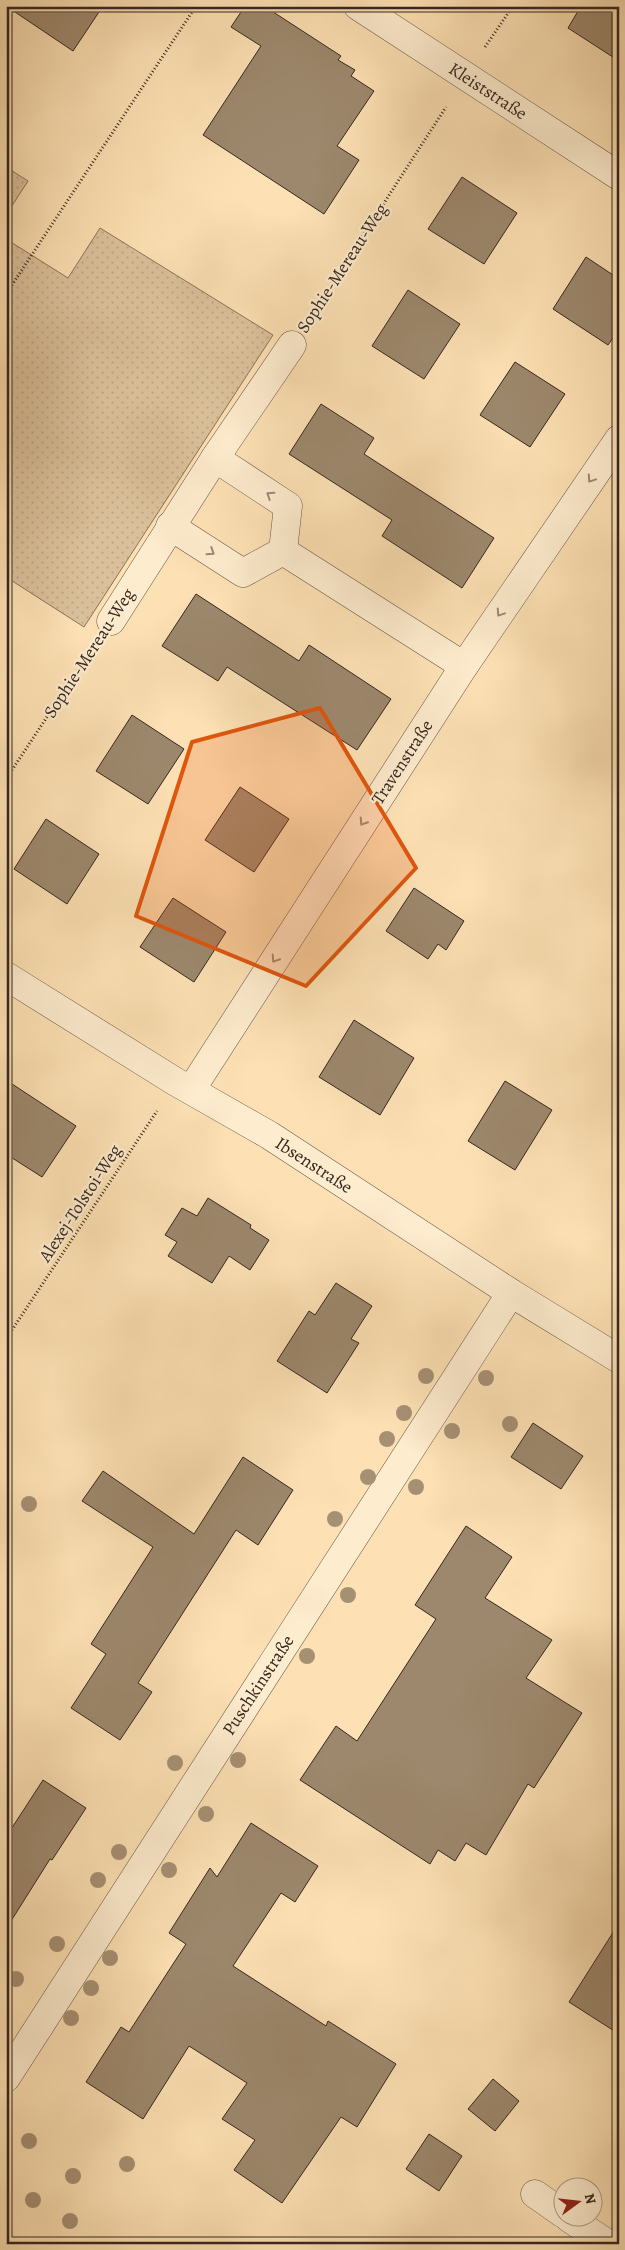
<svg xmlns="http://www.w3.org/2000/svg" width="625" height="2250" font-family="Alegreya,serif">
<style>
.grass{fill:url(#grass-dots);stroke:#88745e}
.building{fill:#9d886d;stroke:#352720}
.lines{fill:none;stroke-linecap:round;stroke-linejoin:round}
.minor-casing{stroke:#675645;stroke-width:29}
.tertiary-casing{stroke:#675645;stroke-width:29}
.path{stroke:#352720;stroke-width:3;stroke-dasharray:1 2.5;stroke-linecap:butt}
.minor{stroke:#feecce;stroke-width:28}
.tertiary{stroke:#feecce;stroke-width:28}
.tree{fill:#a69074}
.oneway{stroke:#9a8a77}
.marked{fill:#df560d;fill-opacity:0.2;stroke:#df560d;stroke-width:4;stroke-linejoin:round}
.labels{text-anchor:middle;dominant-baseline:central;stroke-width:4.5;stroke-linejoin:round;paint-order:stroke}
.street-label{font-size:18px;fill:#352720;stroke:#feecce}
</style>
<defs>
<pattern id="grass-dots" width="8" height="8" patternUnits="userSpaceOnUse" patternTransform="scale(1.25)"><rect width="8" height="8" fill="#dbc19b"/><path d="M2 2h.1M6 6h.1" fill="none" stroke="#bda685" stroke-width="1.8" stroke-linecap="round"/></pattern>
</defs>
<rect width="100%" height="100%" fill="#fde1b4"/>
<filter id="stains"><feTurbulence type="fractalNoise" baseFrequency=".004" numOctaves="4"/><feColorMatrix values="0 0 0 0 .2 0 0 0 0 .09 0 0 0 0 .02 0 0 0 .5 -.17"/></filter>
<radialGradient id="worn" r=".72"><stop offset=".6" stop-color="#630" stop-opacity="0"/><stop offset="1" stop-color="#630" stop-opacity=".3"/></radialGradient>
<!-- grass -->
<g class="grass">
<polygon points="6,167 28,181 6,215"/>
<polygon points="100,228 273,335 84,627 6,577 6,239 68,278"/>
</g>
<!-- building -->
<g class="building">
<polygon points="6,6 103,6 73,51"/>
<polygon points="245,6 264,6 341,56 338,60 355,70 351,76 374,91 337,146 359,160 324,214 203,135 261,46 231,27"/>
<polygon points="581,6 619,6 619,61 568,28"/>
<polygon points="462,177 517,213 484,264 428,229"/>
<polygon points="586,257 619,279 619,329 608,345 553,309"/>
<polygon points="408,290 460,324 424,379 372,346"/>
<polygon points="515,362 565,394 530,447 480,415"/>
<polygon points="321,404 374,438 364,454 494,538 462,588 382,536 392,520 289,454"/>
<polygon points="196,594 299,661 309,645 391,699 357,750 227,667 218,681 162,646"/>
<polygon points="132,715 184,749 148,804 96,771"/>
<polygon points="240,787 289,819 254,872 205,840"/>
<polygon points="46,819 99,854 67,904 14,869"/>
<polygon points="414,888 464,921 446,950 438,944 428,959 386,931"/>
<polygon points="173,898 226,932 194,982 140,947"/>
<polygon points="354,1020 414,1058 380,1115 319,1077"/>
<polygon points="6,1080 76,1126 42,1177 6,1154"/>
<polygon points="505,1081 552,1110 515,1170 468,1141"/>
<polygon points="208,1198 251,1225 250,1228 269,1240 250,1270 229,1256 212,1283 168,1256 177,1242 165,1235 182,1208 197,1216"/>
<polygon points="336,1283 372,1306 351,1339 359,1343 327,1393 277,1361 309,1311 315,1315"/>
<polygon points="533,1423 583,1456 561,1489 511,1457"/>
<polygon points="243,1457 293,1490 258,1545 236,1530 138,1683 152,1692 120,1740 71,1708 106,1654 91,1644 153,1547 82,1501 103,1471 194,1534"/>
<polygon points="466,1526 512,1557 485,1598 552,1640 526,1678 582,1713 534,1788 528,1784 486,1855 466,1843 455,1861 438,1850 430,1864 300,1780 336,1726 357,1741 436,1619 415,1605"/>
<polygon points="43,1780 86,1808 52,1860 50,1859 6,1929 6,1837"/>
<polygon points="251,1823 318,1866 295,1902 281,1893 233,1966 326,2026 328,2021 396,2064 357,2127 341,2117 282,2203 234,2170 255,2140 222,2119 247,2083 189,2046 143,2119 86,2082 121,2027 129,2032 186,1944 169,1933 210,1868 217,1877"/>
<polygon points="619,1923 619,2034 569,2002"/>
<polygon points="493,2079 519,2101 495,2131 468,2109"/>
<polygon points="429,2134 462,2156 439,2191 406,2169"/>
</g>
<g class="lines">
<!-- minor casing -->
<g class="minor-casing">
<g id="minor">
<polyline points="358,6 619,176"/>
<polyline points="215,458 288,506 283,551"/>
<polyline points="170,526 243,573 283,551"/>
<polyline points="283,551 464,666"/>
<polyline points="111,621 215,458 292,345"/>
<polyline points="191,1090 464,666 619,439"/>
<polyline points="6,2078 511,1293"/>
<polyline points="535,2194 562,2213"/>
<polyline points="569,2218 608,2244"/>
</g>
</g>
<!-- tertiary casing -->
<g class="tertiary-casing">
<polyline id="tertiary" points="6,976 176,1082 269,1135 511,1293 619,1359"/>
</g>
<!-- path -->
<g class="path">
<polyline points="485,47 513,6"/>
<polyline points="6,294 196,6"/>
<polyline points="311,316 446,107"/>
<polyline points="6,779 92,649"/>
<polyline points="6,1339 157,1111"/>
</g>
<!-- minor -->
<use href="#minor" class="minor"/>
<!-- tertiary -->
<use href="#tertiary" class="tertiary"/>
</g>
<!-- trees -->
<g class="tree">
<circle cx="426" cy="1376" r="8"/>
<circle cx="486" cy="1378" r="8"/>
<circle cx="404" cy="1413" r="8"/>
<circle cx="510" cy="1424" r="8"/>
<circle cx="452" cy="1431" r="8"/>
<circle cx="387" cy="1439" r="8"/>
<circle cx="368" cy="1477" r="8"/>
<circle cx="416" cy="1487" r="8"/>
<circle cx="29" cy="1504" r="8"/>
<circle cx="335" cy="1519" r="8"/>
<circle cx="348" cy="1595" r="8"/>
<circle cx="307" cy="1656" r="8"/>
<circle cx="238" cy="1760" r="8"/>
<circle cx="175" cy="1763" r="8"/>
<circle cx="206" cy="1814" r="8"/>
<circle cx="119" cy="1852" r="8"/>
<circle cx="169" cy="1870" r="8"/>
<circle cx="98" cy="1880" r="8"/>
<circle cx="57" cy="1944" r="8"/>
<circle cx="110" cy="1958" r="8"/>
<circle cx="16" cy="1979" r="8"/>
<circle cx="91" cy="1988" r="8"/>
<circle cx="71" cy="2018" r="8"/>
<circle cx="29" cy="2141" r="8"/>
<circle cx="127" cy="2164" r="8"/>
<circle cx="73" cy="2176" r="8"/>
<circle cx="33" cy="2200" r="8"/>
<circle cx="70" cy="2221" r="8"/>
</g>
<!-- one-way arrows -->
<defs><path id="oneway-chevron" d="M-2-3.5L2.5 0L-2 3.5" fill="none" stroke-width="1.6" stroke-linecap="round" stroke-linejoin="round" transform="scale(1.25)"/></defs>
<g class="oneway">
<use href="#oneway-chevron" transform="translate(591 479) rotate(124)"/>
<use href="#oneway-chevron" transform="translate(270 495) rotate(-147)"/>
<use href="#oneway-chevron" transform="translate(211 552) rotate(33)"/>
<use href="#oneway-chevron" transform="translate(500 613) rotate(124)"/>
<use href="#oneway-chevron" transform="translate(363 822) rotate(123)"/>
<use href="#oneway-chevron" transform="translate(275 959) rotate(123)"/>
</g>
<!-- marked area -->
<path class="marked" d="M320,708L416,868L306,986L136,916L192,742Z"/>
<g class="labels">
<!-- street labels -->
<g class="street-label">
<text transform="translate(488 91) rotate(33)">Kleiststraße</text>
<text transform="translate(342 268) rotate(-57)">Sophie-Mereau-Weg</text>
<text transform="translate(89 653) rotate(-57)">Sophie-Mereau-Weg</text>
<text transform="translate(402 762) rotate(-57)">Travenstraße</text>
<text transform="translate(314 1165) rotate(33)">Ibsenstraße</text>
<text transform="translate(80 1203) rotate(-57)">Alexej-Tolstoi-Weg</text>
<text transform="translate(258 1685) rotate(-57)">Puschkinstraße</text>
</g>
</g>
<!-- margin -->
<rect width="625" height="2250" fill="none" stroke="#fde1b4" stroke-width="25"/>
<rect x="8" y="8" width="610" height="2235" fill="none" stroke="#352720" stroke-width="2.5"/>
<rect x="12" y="12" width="600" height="2225" fill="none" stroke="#352720"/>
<!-- north arrow -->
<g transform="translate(578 2202) rotate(75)"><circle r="24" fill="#feecce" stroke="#ae9d88"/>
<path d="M0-4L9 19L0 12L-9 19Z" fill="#8f2418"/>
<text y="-8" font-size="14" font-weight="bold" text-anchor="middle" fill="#352720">N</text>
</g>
<rect width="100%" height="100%" filter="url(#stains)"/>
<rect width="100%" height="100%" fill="url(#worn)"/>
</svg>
